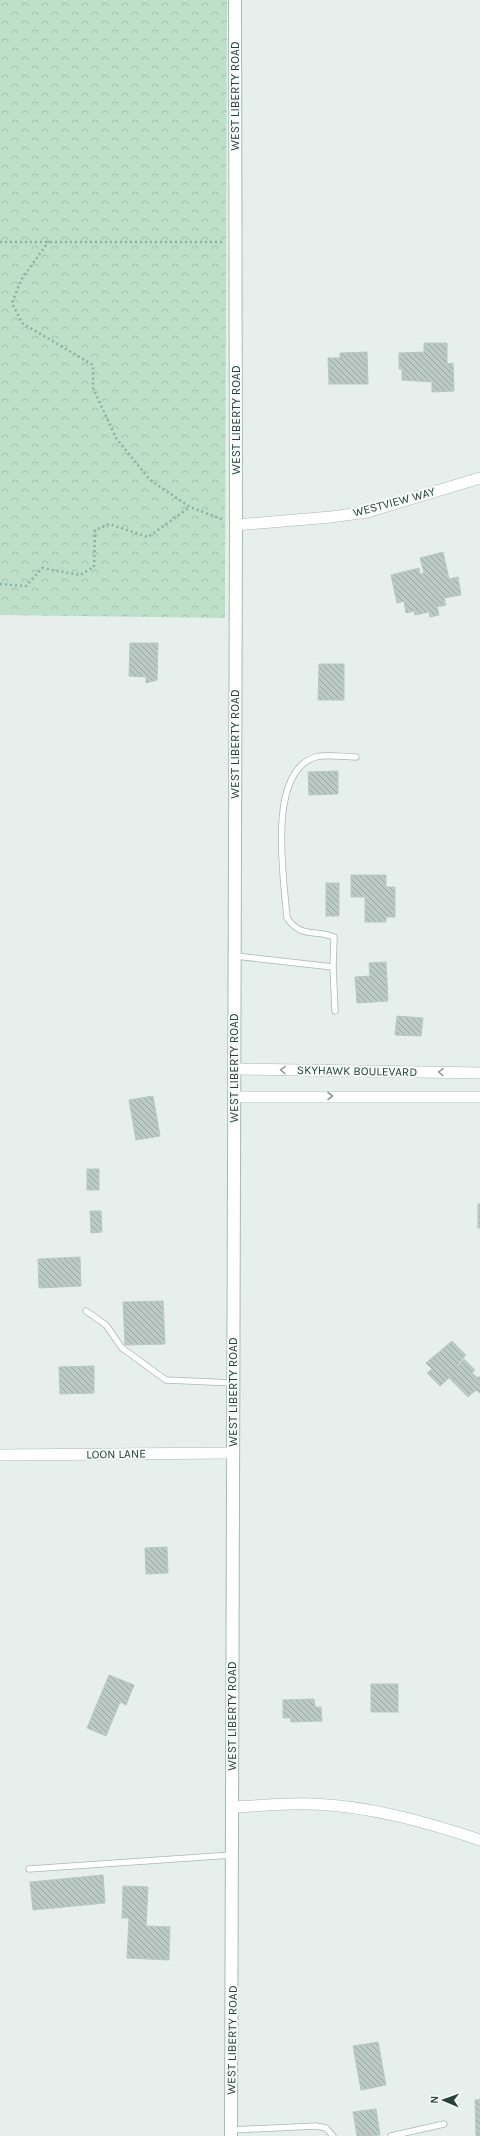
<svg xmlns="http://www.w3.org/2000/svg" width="480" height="2136" font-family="Karla,sans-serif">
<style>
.forest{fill:url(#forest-crowns)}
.building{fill:url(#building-back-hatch);stroke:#b8c9c2}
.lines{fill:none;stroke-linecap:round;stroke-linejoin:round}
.service-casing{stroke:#a8b8b2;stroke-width:7}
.minor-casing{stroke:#a8b8b2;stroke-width:12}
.secondary-casing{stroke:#a4bbb3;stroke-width:14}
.path{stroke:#86b3a5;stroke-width:2.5;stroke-dasharray:2 3;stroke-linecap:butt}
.service{stroke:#fff;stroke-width:5.5}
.minor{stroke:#fff;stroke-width:11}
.secondary{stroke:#fff;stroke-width:12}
.oneway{stroke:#92a09c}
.labels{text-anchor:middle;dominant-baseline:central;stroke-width:4;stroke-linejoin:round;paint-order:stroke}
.street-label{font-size:12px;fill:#24423a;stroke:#f7fbf9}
</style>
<defs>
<pattern id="forest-crowns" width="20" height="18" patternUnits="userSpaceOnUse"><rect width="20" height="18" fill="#bfe0c8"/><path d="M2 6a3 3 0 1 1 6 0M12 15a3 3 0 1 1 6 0" fill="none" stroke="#a4c1ad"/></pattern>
<pattern id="building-back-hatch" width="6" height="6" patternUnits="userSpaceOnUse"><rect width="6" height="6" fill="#bbcac4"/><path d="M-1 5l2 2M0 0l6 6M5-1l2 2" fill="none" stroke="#98a6a0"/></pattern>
</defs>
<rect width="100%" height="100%" fill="#e6efeb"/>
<!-- forest -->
<polygon class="forest" points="0,0 227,0 225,618 0,615"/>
<!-- building -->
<g class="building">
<polygon points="424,343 447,343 447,364 453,363 454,391 432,392 432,382 402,380 402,369 399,369 399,353 424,352"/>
<polygon points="367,352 368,384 329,384 328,358 340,358 340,353"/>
<polygon points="443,552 449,579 458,577 461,595 444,598 446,605 437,607 439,615 430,617 429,612 415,615 414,611 406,613 404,601 397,603 391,575 419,568 420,574 424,573 420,558"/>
<polygon points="130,643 158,643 157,680 146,683 146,677 129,676"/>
<polygon points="319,664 344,664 344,700 318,700"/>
<polygon points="338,771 338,794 309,795 308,772"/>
<polygon points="351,875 386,875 386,887 395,887 395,917 386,917 386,922 365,922 365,897 351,897"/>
<rect x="326" y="883" width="13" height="33"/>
<polygon points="386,962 388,1001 357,1003 355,977 370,976 369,963"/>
<polygon points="397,1016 423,1018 421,1036 395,1035"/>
<polygon points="153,1096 160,1136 136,1140 129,1100"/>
<rect x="87" y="1169" width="12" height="21"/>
<rect x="478" y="1204" width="2" height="24"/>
<polygon points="90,1211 101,1211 102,1232 91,1233"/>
<polygon points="80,1257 81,1286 39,1288 38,1259"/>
<polygon points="163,1301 165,1344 125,1345 123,1302"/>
<polygon points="452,1341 466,1355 457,1365 458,1366 464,1359 475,1370 472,1373 478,1378 480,1376 480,1393 476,1390 468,1397 449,1378 440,1386 427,1373 432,1369 426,1363"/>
<polygon points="94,1366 94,1393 60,1394 59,1367"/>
<polygon points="167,1547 168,1573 146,1574 145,1548"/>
<polygon points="109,1675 134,1685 126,1705 120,1702 106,1736 87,1728"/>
<rect x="371" y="1684" width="27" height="28"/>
<polygon points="314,1699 315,1707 321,1707 322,1721 291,1722 291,1718 283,1718 283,1700"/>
<polygon points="103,1875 105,1903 33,1910 30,1882"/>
<polygon points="123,1886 148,1887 146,1926 170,1927 169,1960 127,1958 129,1918 122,1918"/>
<polygon points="378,2042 386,2085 361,2090 353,2046"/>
<polygon points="480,2099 480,2136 476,2136 475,2100"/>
<polygon points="376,2109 380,2135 357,2136 353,2112"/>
</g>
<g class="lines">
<!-- service casing -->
<g class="service-casing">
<g id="service">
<path d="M235,956L333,967L334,937C314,929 302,939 287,918C284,880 266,771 316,757C327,754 344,757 356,757"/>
<polyline points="333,967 335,1011"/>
<polyline points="86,1311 106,1325 122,1348 166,1380 233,1383"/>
<polyline points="29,1869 232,1855"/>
<polyline points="231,2130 316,2126 326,2128 333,2136"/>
<polyline points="391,2136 444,2124"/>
</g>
</g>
<!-- minor casing -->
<g class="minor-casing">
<g id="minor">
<polyline points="236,525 331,517 367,512 480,478"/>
<polyline points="234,1069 480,1073"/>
<polyline points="235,1097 480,1097"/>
<polyline points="0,1455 233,1453"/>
<path d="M233,1807C259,1806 286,1803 312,1804C370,1806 426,1822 480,1840"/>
</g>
</g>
<!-- secondary casing -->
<g class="secondary-casing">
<polyline id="secondary" points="231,2136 236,525 235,0"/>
</g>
<!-- path -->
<g class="path">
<polyline points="49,241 21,280 12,303 22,323 93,365 93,388 116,438 150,480 190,507 224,520"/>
<polyline points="0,242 223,242"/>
<polyline points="0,584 26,586 42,568 80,575 94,567 95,530 109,524 148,537 190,507"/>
</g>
<!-- service -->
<use href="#service" class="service"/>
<!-- minor -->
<use href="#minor" class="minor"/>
<!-- secondary -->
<use href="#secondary" class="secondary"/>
</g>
<!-- one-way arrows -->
<defs><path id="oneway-chevron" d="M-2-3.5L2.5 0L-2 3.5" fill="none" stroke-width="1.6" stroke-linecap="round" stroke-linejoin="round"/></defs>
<g class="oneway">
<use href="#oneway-chevron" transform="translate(283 1070) rotate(-179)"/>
<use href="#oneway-chevron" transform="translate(441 1072) rotate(-178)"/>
<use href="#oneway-chevron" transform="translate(330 1096)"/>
</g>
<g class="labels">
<!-- street labels -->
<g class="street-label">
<text transform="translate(235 96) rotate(-90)">WEST LIBERTY ROAD</text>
<text transform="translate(236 420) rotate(-90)">WEST LIBERTY ROAD</text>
<text transform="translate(394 502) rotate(-15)">WESTVIEW WAY</text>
<text transform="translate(235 744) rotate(-90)">WEST LIBERTY ROAD</text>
<text transform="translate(234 1068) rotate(-90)">WEST LIBERTY ROAD</text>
<text transform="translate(357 1071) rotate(1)">SKYHAWK BOULEVARD</text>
<text transform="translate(233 1392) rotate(-90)">WEST LIBERTY ROAD</text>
<text transform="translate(116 1454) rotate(-1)">LOON LANE</text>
<text transform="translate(232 1716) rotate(-90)">WEST LIBERTY ROAD</text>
<text transform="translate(232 2040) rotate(-89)">WEST LIBERTY ROAD</text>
</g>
</g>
<!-- north arrow -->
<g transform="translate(444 2100) rotate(272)" stroke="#f7fbf9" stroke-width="3" paint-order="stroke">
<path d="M0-3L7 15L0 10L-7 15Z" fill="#24423a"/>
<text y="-6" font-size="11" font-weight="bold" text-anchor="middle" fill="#24423a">N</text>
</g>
</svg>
